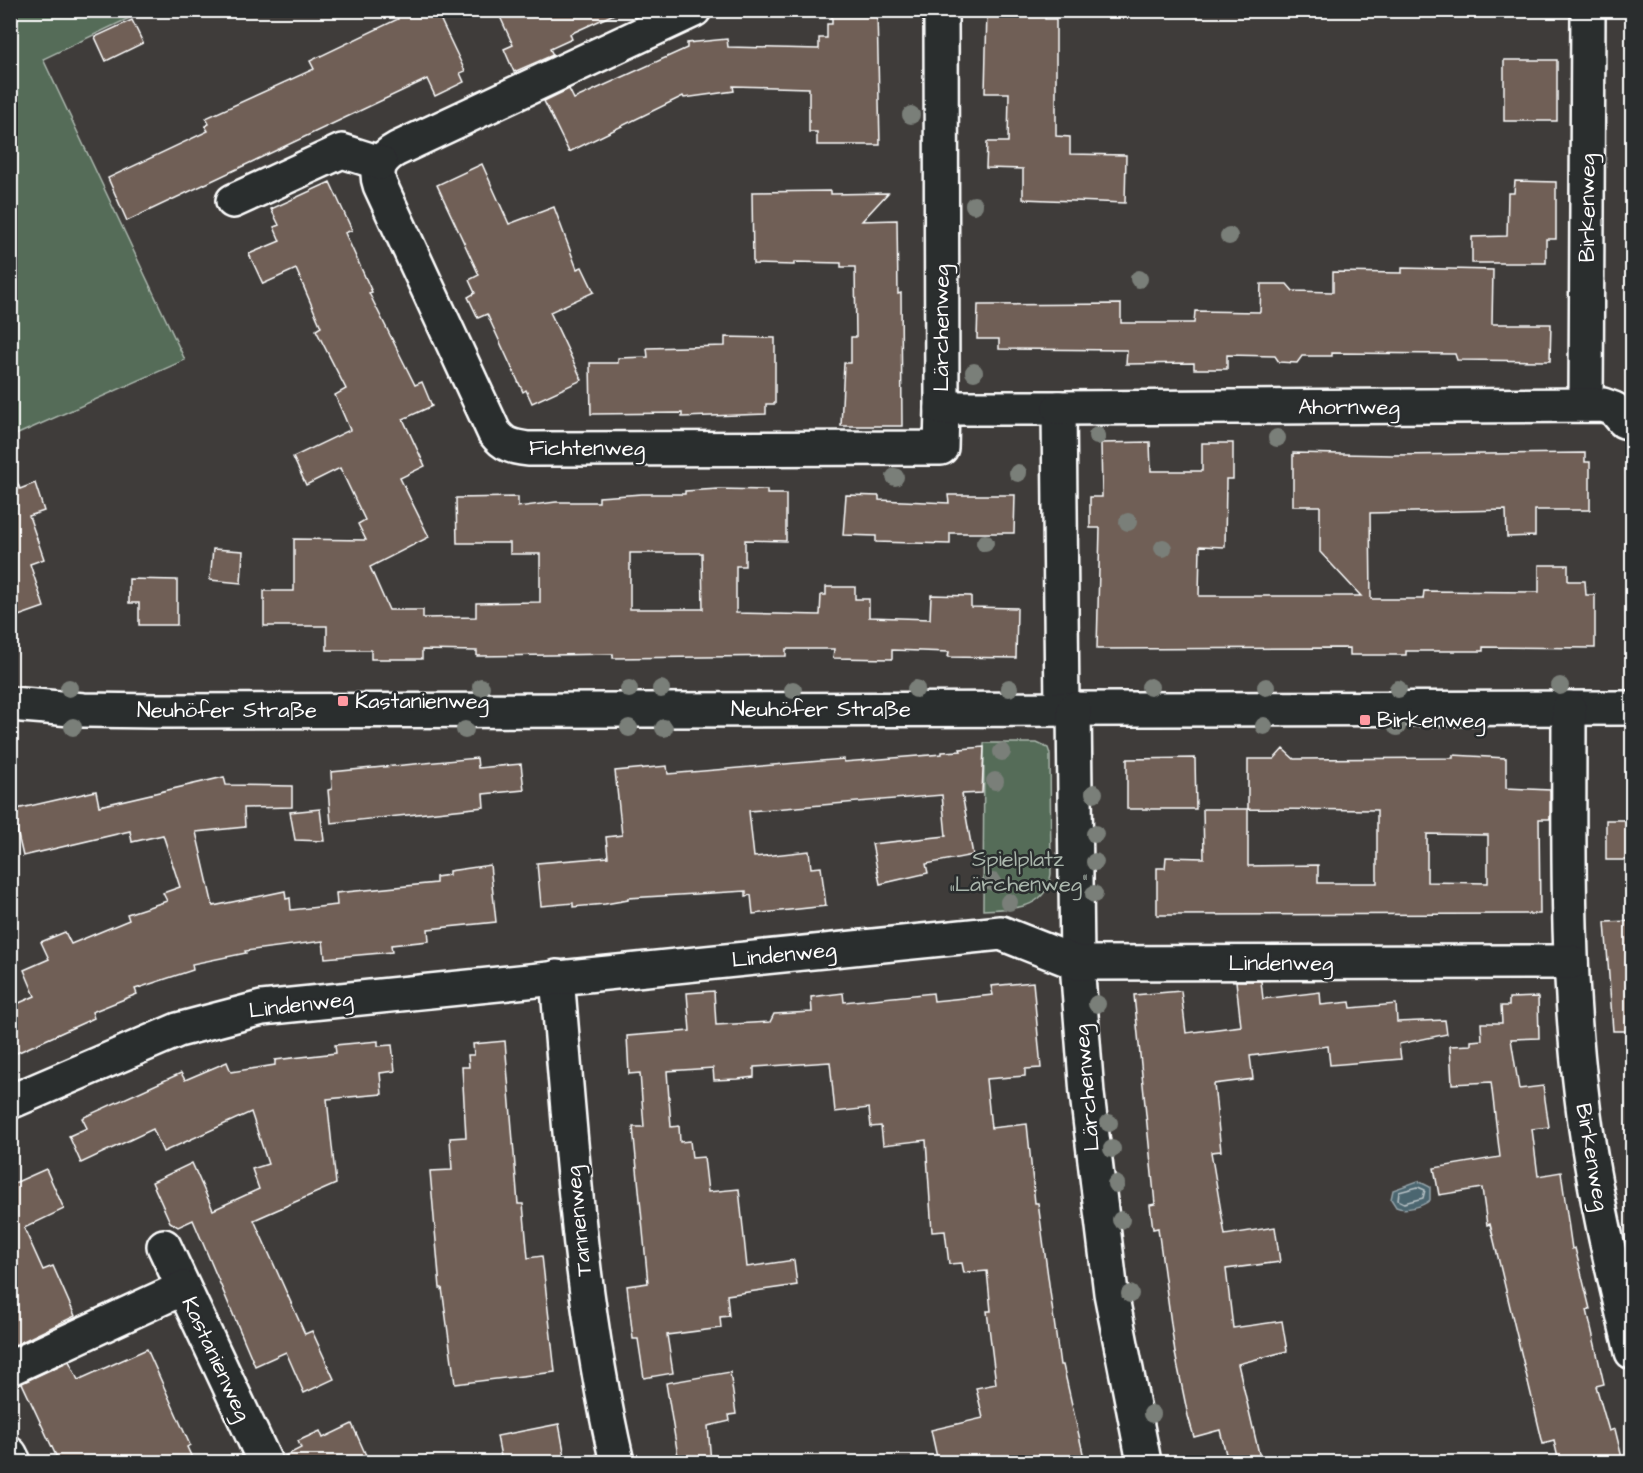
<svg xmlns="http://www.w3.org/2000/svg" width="1643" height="1473" font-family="'Architects Daughter',sans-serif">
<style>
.green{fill:#546c59;stroke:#aab6ac;stroke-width:1.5}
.water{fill:#4c6670;stroke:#94a3a9;stroke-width:1.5}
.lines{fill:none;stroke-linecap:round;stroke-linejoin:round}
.shore{stroke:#b7c2c6;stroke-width:1.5}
.building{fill:#6f5f56;stroke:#fff;stroke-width:1.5;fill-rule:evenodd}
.minor-casing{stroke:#fff;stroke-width:38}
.minor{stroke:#2a2d2e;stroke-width:33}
.tree{fill:#7a7f79}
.poi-dot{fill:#ff9aa2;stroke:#2a2d2e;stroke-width:2}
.labels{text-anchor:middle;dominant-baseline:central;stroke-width:5;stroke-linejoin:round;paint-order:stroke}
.street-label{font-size:22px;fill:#fff;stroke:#2a2d2e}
.poi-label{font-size:22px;fill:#fff;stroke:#2a2d2e;text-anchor:start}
.park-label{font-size:22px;fill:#aab6ac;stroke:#2a2d2e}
</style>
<rect width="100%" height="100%" fill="#3f3c3a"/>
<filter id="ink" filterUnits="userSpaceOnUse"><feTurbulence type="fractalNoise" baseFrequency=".0167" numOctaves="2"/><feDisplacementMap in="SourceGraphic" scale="12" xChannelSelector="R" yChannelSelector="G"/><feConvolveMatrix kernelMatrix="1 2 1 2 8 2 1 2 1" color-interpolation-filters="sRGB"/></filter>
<g filter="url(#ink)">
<!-- green -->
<g class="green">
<polygon points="11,10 144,11 43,59 185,360 11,437"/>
<path d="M984,743H1037L1048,748L1050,754L1051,874C1046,911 1013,908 983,910Z"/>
</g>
<!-- water -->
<path class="water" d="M1418,1181L1430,1187V1200C1422,1207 1405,1211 1396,1207L1391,1199L1393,1190Z"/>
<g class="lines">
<!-- shore -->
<polygon class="shore" points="1418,1187 1425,1190 1423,1198 1404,1203 1398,1200 1399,1192"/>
</g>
<!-- building -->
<g class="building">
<polygon points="393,10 436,10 465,71 460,73 464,82 435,96 427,79 127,221 108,178 208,131 205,126 209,124 206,118 314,69 310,61 398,19"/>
<polygon points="497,10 623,10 570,34 572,39 550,49 553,55 514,72 504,49 513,45"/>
<polygon points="987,10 1045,10 1045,19 1056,19 1056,136 1070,137 1070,154 1126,155 1125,203 1023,199 1023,169 986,168 987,142 1008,142 1009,93 985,93"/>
<polygon points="832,12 877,12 880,145 817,145 817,132 809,132 809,88 733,86 734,91 684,98 683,96 569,152 544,101 569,89 574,99 687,48 687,43 727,39 728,47 819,49 819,38 827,38 827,24 832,24"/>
<polygon points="132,20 143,43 106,61 95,37"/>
<rect x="1504" y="60" width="53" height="61"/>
<polygon points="482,164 509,224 554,207 577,269 582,267 594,292 550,312 582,380 532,403 526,390 523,392 487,314 478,318 468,297 475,293 469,280 479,275 437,185"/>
<polygon points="1515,181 1556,182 1556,239 1546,239 1546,263 1472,263 1472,237 1507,236 1508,193 1514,193"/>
<path d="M330,182L352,230L345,233L372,292L369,293L415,385L422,382L432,406L403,419L425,466L400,478L429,537L370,567L389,610H423V618L476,617V603L540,602V554H510V543H457L456,498L518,497V507L556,502H599V497L642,494H685V491L719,489L767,490V494H786V541L745,540V566H736V613L820,615L821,595H826V587H855V599H869V617L930,619L931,595L971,596V607L1017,608L1016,658L948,657L949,652L892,650V659L833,658L834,649H786V656L613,658V654L477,656V651L422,650V659H371V650H327V626H264V591H294V539L366,540L358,524L365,520L340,468L306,485L293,457L350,430L335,395L346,389L316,330L321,327L296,269L263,284L249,254L280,241L274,227L279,225L271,209ZM630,553H702L703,609H630Z"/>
<polygon points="831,191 831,194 888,193 862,221 897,220 898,294 901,293 902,426 841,426 844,363 851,363 851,337 856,337 855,267 841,267 841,263 794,262 794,265 753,264 752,192"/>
<polygon points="1402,268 1493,270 1492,324 1551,324 1550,361 1457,360 1455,354 1332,353 1332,356 1302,356 1297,363 1279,362 1275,356 1227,355 1227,369 1194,369 1194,363 1126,364 1127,350 999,349 999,339 977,339 978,305 1121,304 1121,323 1194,323 1195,311 1260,312 1261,284 1287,284 1293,291 1333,292 1333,272 1402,273"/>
<polygon points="725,337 775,338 775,404 766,404 766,414 682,417 682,413 591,414 590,363 618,363 618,358 648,357 647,348 725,346"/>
<polygon points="1150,442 1151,471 1202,471 1202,443 1233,443 1233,479 1226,479 1225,547 1200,546 1199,596 1361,596 1320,552 1320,506 1293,506 1293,453 1392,455 1585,453 1585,462 1590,462 1590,510 1535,510 1535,536 1507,537 1506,510 1370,513 1371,599 1423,599 1424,591 1539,592 1539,565 1568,565 1568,581 1585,581 1586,595 1595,595 1595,648 1483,647 1483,651 1406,651 1406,655 1350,655 1350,648 1097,649 1100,528 1090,528 1090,497 1102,497 1101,443"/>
<polygon points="14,474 20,489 35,483 44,511 29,516 44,559 30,564 44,607 10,619 10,475"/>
<polygon points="846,495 879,496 879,500 949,503 948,495 1015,495 1014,533 950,533 950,544 876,542 876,536 843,535"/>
<polygon points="213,549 243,551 241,583 210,580"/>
<polygon points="129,579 177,580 177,625 139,625 139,603 129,603"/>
<polygon points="984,747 982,793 962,794 973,855 926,864 928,873 880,884 872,844 946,836 942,795 749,811 754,857 809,851 811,868 821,867 826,906 753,914 751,895 746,896 746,891 628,898 628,900 605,904 573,907 573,903 541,906 537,863 608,857 606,837 622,835 615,771 667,766 668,774 844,759 844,762 942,754 942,752 961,751 960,749"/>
<path d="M1283,749L1294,759L1453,758V755L1506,758V788L1550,790V819H1539L1540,914L1157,915V868H1165L1166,857L1204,858L1203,809H1248V759H1274ZM1248,809L1377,810V883H1318V865L1248,866ZM1427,834L1488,835V883L1427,882Z"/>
<polygon points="477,758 478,768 521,764 524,790 483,794 484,807 331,823 328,790 332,789 331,772"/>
<polygon points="1195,758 1196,809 1127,809 1127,759"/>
<polygon points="224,777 226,785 292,786 292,807 244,808 245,827 196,832 213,906 285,891 286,899 290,898 291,910 337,905 336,893 436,883 436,877 449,875 449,871 490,865 496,922 428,929 429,941 391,945 392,952 325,958 323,941 245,951 246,953 192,964 193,970 135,989 137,994 92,1012 94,1018 10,1056 10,1007 35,996 24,970 49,959 41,942 65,932 71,944 129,920 127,914 167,901 163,893 180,887 163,835 132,842 130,831 23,856 12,810 96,791 99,806"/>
<polygon points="320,809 324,841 295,840 290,812"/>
<rect x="1606" y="820" width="26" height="40"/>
<polygon points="1632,921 1632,1031 1613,1031 1605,922"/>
<polygon points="1236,981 1261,981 1263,999 1320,992 1321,1005 1350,1002 1351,1008 1396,1004 1397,1022 1445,1020 1447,1034 1399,1044 1401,1059 1330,1065 1328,1046 1250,1056 1253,1079 1214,1084 1221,1151 1211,1152 1225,1235 1275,1227 1280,1262 1226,1269 1233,1328 1282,1321 1287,1351 1238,1364 1261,1462 1228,1462 1220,1430 1194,1437 1188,1416 1175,1353 1158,1228 1153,1229 1150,1205 1155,1204 1134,995 1181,991 1186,1033 1241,1026"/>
<polygon points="1033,982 1041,1068 1025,1069 1025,1076 986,1079 991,1128 1027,1124 1035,1203 1038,1203 1060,1365 1063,1365 1085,1462 938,1462 931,1430 983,1418 976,1388 996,1384 987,1311 991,1311 987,1271 964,1273 962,1263 949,1264 945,1231 932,1232 926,1140 883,1145 881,1126 871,1127 869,1108 835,1112 830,1062 754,1067 754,1077 738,1079 714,1080 713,1068 667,1071 671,1127 679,1126 680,1142 690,1141 692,1158 704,1157 708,1192 739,1189 747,1267 794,1260 797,1285 727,1295 729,1316 720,1317 721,1328 667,1335 673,1373 644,1378 638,1339 633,1339 627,1286 648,1283 633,1127 644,1127 640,1073 629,1074 627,1036 690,1031 687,993 714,991 716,1025 770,1022 774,1014 812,1012 811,997 843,993 844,1002 933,993 934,1001 993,995 991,986"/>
<polygon points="1538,997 1539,1038 1511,1039 1519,1089 1543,1086 1549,1127 1532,1129 1538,1176 1561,1172 1572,1249 1575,1248 1590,1309 1587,1310 1604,1384 1596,1386 1609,1431 1615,1429 1623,1462 1559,1462 1554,1441 1543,1444 1490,1224 1487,1225 1482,1188 1439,1195 1434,1168 1500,1157 1491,1082 1452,1084 1450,1046 1471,1045 1471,1041 1482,1040 1481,1023 1502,1023 1501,1006 1509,1006 1509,998"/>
<polygon points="378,1041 378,1046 392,1045 395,1071 380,1073 382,1094 327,1099 336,1184 254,1220 305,1334 312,1331 334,1379 304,1393 286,1352 255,1366 193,1220 178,1227 170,1222 152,1182 192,1163 213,1210 259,1189 252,1169 268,1164 251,1112 163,1152 153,1129 81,1163 69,1136 87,1128 82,1118 181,1073 185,1080 227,1062 231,1072 275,1065 275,1060 336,1053 335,1045"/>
<polygon points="505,1041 518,1204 523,1204 528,1258 542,1256 555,1372 455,1384 442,1288 440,1288 430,1171 452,1170 450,1138 466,1137 462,1067 469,1067 468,1055 474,1055 473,1044"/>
<polygon points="46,1169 64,1209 24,1228 43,1270 53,1266 75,1316 15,1345 10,1335 10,1185"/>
<polygon points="147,1349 190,1445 187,1447 194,1462 59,1462 22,1383 69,1361 78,1380"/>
<polygon points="730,1372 736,1414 729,1415 730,1421 708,1426 711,1462 679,1462 666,1383"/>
<polygon points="352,1424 369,1462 284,1462 283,1457 301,1448 298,1441 320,1431 323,1438"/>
<polygon points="559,1424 566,1462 502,1462 497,1436"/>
</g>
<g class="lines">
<!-- minor casing -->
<g class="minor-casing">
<g id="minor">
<path d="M694,10L397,149C382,157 374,168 380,185L494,432C504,445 512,447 528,449L941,448L942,408"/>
<polyline points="941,10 942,408 1059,408 1062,709"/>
<polyline points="233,201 342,151 380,163"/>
<polyline points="1586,405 1588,10"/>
<polyline points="1059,408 1603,405 1614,409 1624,421 1632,423"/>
<polyline points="10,704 84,710 157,711 1632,708"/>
<path d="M1569,708C1569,838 1566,969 1582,1098C1592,1183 1612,1268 1632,1352"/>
<polyline points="1074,709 1077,963 1087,1094 1111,1293 1144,1462"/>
<path d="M557,977C571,1139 580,1303 617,1462"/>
<polyline points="10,1102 178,1030 262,1008 1001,933 1077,963 1571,962"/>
<polyline points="164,1246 265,1462"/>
<polyline points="10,1368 183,1288"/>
<polyline points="10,1454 14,1462"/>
</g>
</g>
<!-- minor -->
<use href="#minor" class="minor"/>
</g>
<!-- trees -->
<g class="tree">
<circle cx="911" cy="115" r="9"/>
<circle cx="974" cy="205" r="9"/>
<circle cx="1229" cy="236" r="9"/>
<circle cx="1139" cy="279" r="9"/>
<circle cx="974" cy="372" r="9"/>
<circle cx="1097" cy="436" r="9"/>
<circle cx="1277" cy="438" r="9"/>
<circle cx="1018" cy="473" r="9"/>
<circle cx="895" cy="477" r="9"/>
<circle cx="1128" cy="522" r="9"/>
<circle cx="985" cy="543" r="9"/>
<circle cx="1163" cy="548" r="9"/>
<circle cx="1560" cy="686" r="9"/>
<circle cx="481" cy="687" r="9"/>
<circle cx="1150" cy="687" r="9"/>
<circle cx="1266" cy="687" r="9"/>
<circle cx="69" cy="688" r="9"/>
<circle cx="1009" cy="688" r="9"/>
<circle cx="629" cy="689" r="9"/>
<circle cx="661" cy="689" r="9"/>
<circle cx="916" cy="689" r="9"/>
<circle cx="1398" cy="689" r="9"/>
<circle cx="793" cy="690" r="9"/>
<circle cx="1264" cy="726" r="9"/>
<circle cx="73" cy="727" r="9"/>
<circle cx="1397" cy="727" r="9"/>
<circle cx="629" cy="728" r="9"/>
<circle cx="664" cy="728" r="9"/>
<circle cx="465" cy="730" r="9"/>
<circle cx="1002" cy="752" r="9"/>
<circle cx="995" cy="781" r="9"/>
<circle cx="1094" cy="793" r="9"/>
<circle cx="1095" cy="834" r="9"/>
<circle cx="1095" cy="862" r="9"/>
<circle cx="993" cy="882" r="9"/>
<circle cx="1094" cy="894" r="9"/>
<circle cx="1009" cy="902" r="9"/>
<circle cx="1097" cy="1004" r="9"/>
<circle cx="1109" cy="1123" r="9"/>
<circle cx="1112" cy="1149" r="9"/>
<circle cx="1116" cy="1184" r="9"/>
<circle cx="1121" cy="1220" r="9"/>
<circle cx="1130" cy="1294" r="9"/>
<circle cx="1152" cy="1414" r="9"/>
</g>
</g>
<!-- markers -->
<g class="poi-dot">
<rect x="337" y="695" width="12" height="12" rx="3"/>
<rect x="1359" y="714" width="12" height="12" rx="3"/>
</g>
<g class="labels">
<!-- street labels -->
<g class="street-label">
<text transform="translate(1587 208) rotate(-90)">Birkenweg</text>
<text transform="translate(941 328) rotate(-90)">Lärchenweg</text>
<text x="1349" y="407">Ahornweg</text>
<text x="587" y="448">Fichtenweg</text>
<text x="821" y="709">Neuhöfer Straße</text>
<text x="227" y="710">Neuhöfer Straße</text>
<text transform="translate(784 955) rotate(-6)">Lindenweg</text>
<text x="1281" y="963">Lindenweg</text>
<text transform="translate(301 1005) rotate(-7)">Lindenweg</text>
<text transform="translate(1087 1088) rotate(-95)">Lärchenweg</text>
<text transform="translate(1592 1157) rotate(80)">Birkenweg</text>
<text transform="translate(579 1221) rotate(-96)">Tannenweg</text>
<text transform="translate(216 1359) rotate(65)">Kastanienweg</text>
</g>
<!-- poi labels -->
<g class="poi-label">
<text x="355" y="701">Kastanienweg</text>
<text x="1377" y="720">Birkenweg</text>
</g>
<!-- park labels -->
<g class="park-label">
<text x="1018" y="859">Spielplatz<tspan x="1018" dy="25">„Lärchenweg“</tspan></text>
</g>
</g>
<!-- margin -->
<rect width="1643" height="1473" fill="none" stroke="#2a2d2e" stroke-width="36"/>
<rect x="18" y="18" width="1607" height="1437" fill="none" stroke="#fff" stroke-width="2" filter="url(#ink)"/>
</svg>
